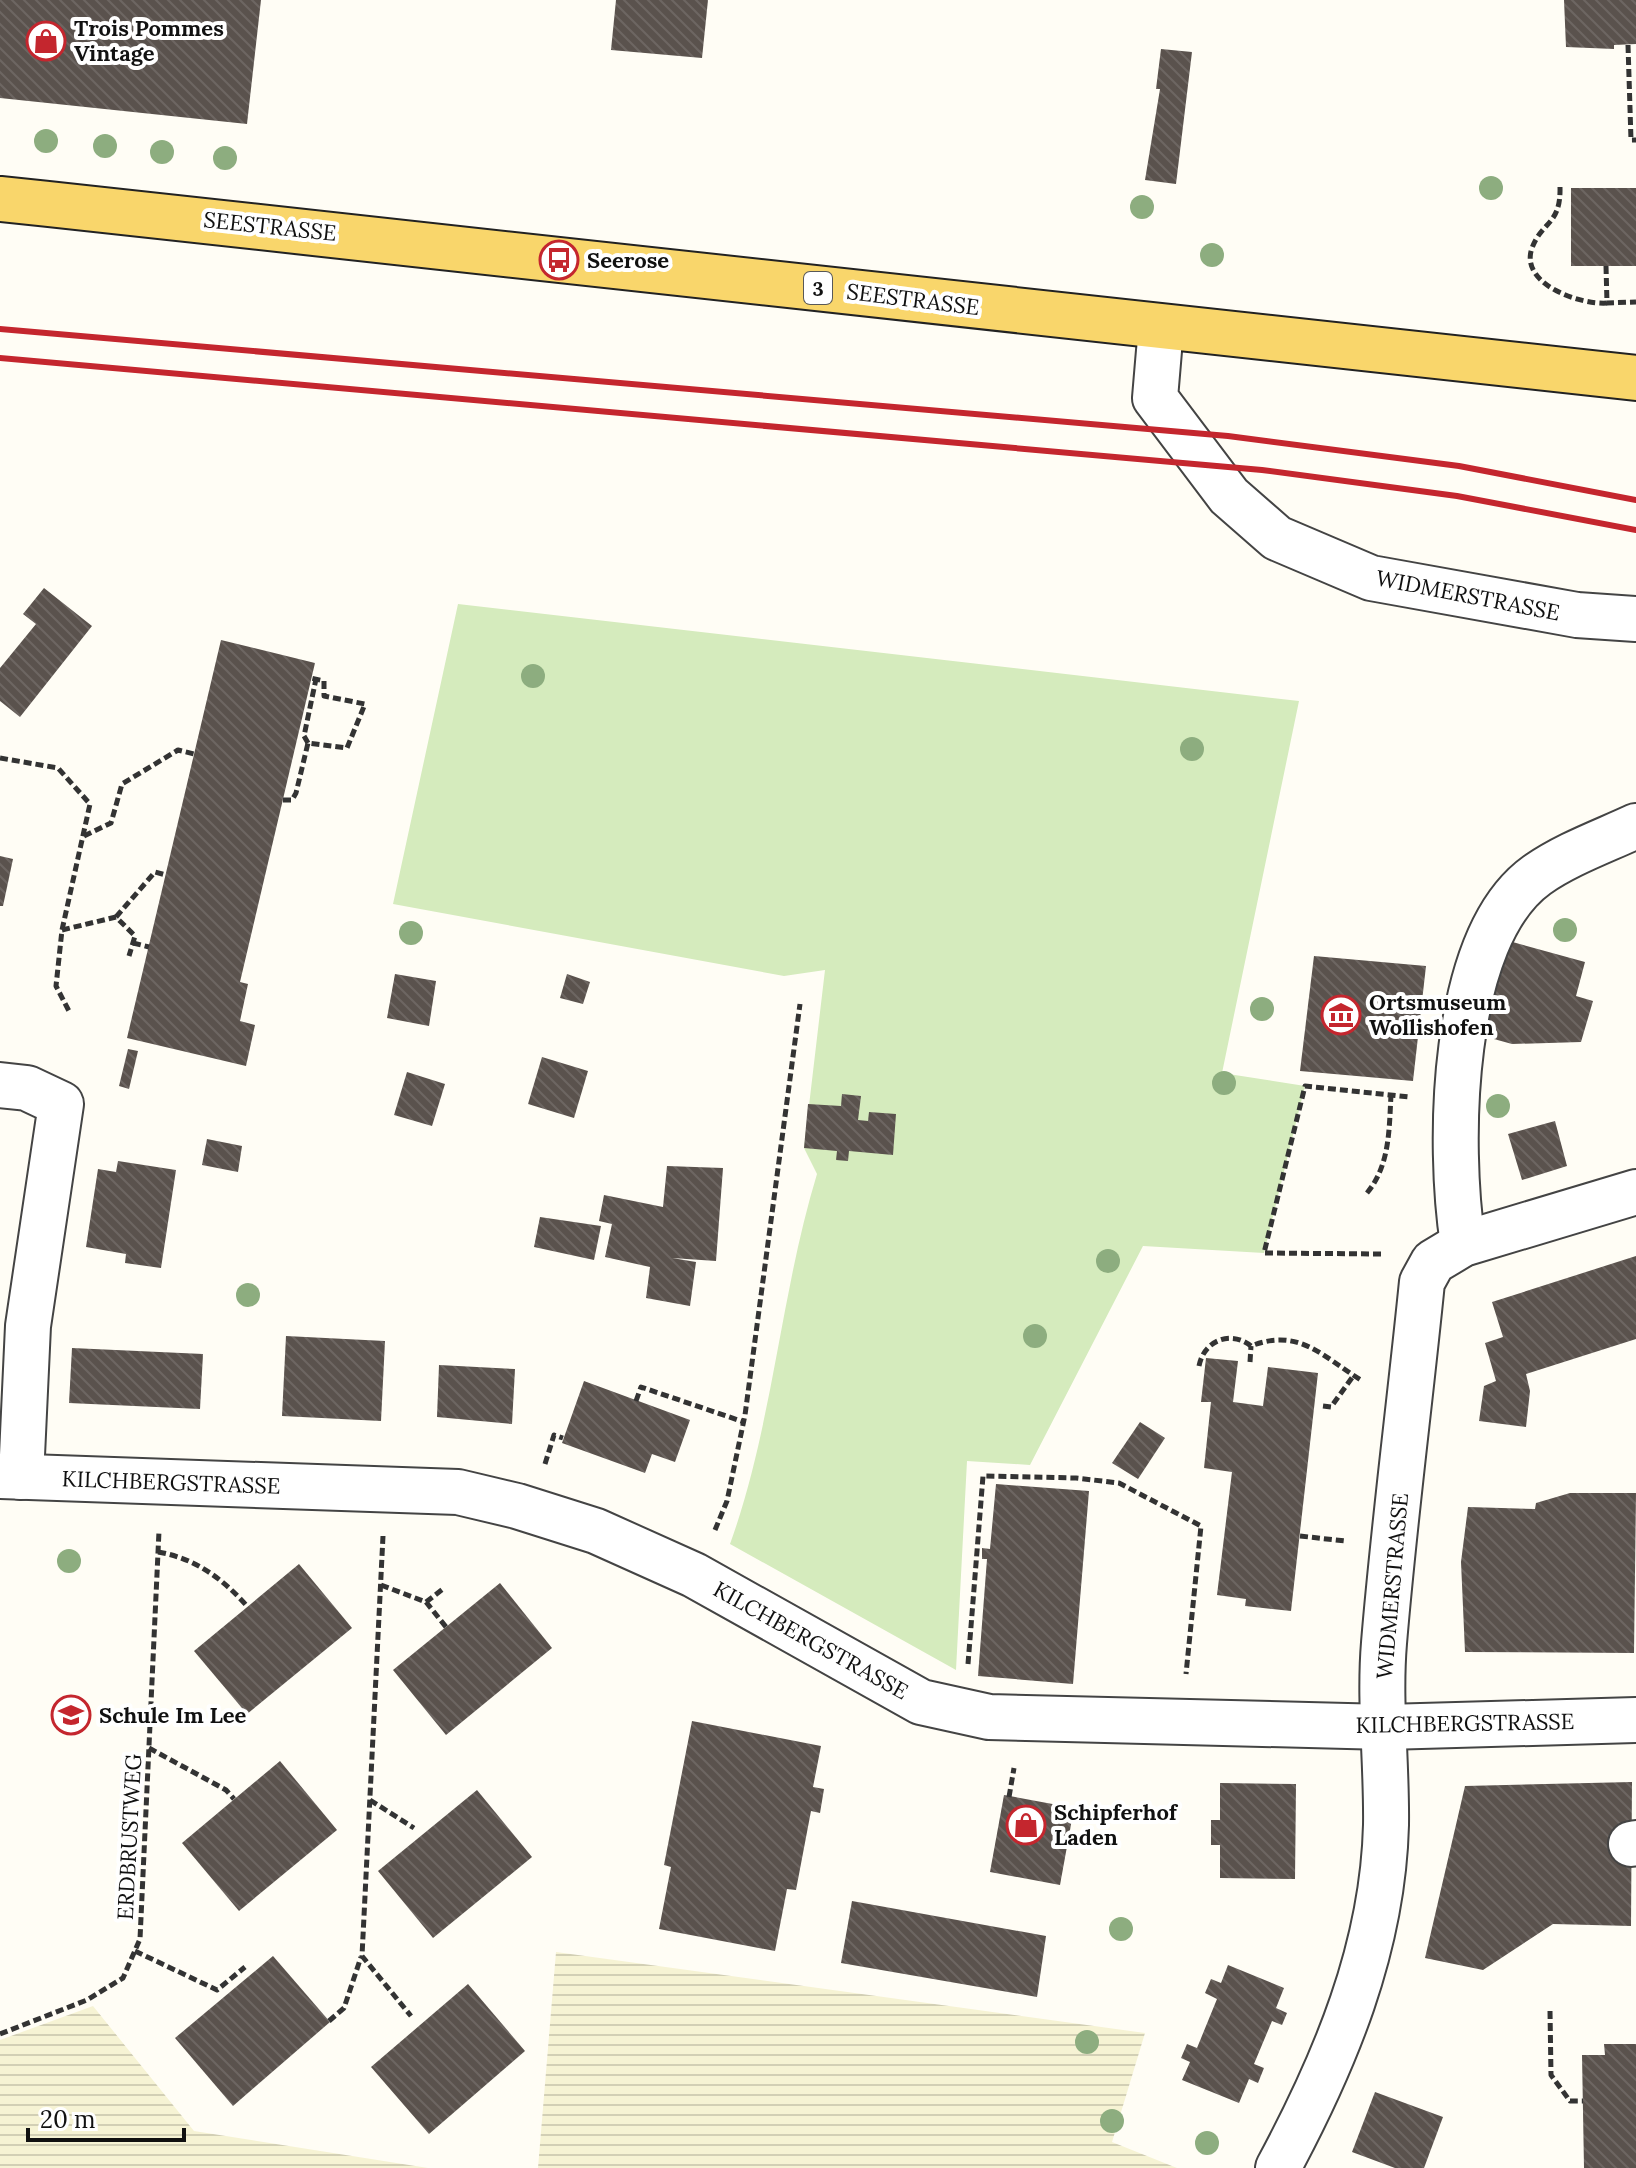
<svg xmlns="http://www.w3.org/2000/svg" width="1636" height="2168" font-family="Lora,serif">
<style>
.farmland{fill:url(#farmland-rules)}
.grass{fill:#d5ebbd}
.building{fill:url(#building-back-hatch)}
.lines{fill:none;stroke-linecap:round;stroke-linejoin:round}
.minor-casing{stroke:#444;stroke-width:48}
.major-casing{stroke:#222;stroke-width:48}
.path{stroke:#333;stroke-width:5;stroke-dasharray:8 4;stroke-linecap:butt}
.minor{stroke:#fff;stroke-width:44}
.major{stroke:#f9d66b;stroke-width:44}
.rail{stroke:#c4262e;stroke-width:6}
.tree{fill:#8dad7f}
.labels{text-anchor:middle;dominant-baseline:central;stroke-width:8;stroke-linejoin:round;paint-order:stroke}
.shield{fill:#fff;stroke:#585858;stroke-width:2}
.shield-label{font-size:20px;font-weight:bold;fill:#111}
.poi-label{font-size:22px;font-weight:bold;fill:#111;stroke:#fff;text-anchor:start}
.street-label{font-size:22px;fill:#111;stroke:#fff}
</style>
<defs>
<pattern id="farmland-rules" width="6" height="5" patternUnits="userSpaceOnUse" patternTransform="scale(2)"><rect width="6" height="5" fill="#f6f3d4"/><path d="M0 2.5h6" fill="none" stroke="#d2cfb5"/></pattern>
<pattern id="building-back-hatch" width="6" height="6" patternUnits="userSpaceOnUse" patternTransform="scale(2)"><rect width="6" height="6" fill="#5a524d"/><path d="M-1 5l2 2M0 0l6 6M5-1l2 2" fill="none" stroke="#6d6662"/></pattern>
</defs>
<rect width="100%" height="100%" fill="#fffdf5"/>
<!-- farmland -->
<g class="farmland">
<polygon points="556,1952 1145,2033 1112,2142 1177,2168 538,2168"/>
<polygon points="93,2006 194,2131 428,2168 0,2168 0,2040"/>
</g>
<!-- grass -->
<path class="grass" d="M458,604L1299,701L1222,1073L1305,1086L1264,1253L1143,1246L1030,1465L967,1461L956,1670L730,1544C773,1425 780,1295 817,1174L804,1148L825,970L784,976L393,904Z"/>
<!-- building -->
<g class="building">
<polygon points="0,0 261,0 247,124 0,98"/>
<polygon points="616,0 708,0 702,58 611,50"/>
<polygon points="1564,0 1636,0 1636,44 1614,45 1614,49 1566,47"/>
<polygon points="1161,49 1192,52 1176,184 1145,180 1160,89 1156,89"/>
<rect x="1571" y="188" width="65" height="78"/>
<polygon points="44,588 92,626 20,717 0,701 0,668 36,624 23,614"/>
<polygon points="221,640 315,663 240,982 248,984 240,1021 255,1025 246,1066 127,1038"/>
<polygon points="0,856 13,859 3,906 0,906"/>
<polygon points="1509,941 1585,962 1576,996 1593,1001 1581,1042 1512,1044 1483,1036"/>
<polygon points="1314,956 1426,966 1413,1081 1300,1071"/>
<polygon points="395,974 436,981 429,1026 387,1018"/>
<polygon points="567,974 590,982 583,1004 560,998"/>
<polygon points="128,1049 138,1051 129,1089 119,1086"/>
<polygon points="542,1057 588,1071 574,1118 528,1104"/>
<polygon points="407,1072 445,1084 432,1126 394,1115"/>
<polygon points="842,1094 861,1096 858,1120 868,1121 869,1112 896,1114 893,1155 849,1151 848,1161 836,1160 837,1151 804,1148 808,1104 841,1106"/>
<polygon points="1555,1121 1567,1166 1522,1180 1508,1134"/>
<polygon points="207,1139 242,1146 238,1172 202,1165"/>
<polygon points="118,1161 176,1170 161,1268 125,1263 126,1254 86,1247 98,1169 116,1172"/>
<polygon points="667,1166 723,1168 716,1261 672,1258 696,1262 690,1306 646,1298 650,1267 605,1257 612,1224 599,1221 604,1195 663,1207"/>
<polygon points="540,1217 601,1226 594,1260 534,1247"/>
<polygon points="1636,1256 1636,1339 1526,1374 1530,1391 1526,1427 1479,1421 1484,1386 1496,1381 1485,1343 1503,1337 1492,1302"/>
<polygon points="286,1336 385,1341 381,1421 282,1416"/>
<polygon points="72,1348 203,1354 200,1409 69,1403"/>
<polygon points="1206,1358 1238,1361 1233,1402 1263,1406 1268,1367 1318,1373 1291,1611 1245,1606 1246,1599 1217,1595 1232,1472 1204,1468 1211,1402 1201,1402"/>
<polygon points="439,1365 515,1369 512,1424 437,1417"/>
<polygon points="584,1381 690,1420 675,1462 652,1454 645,1473 562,1443"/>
<polygon points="1140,1422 1165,1438 1138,1479 1112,1463"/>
<polygon points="996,1484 1089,1491 1073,1684 978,1676 987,1559 982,1559 982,1548 990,1549"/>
<polygon points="1570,1493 1636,1493 1634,1653 1465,1652 1461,1562 1468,1507 1535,1509 1536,1503"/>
<polygon points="299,1564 352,1628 247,1714 194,1651"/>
<polygon points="500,1583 552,1648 446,1735 393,1670"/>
<polygon points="692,1721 821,1746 813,1787 824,1789 820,1813 811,1811 796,1890 787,1889 775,1951 659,1929 671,1867 664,1865"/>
<polygon points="280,1761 337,1830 239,1911 182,1843"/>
<polygon points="1632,1782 1631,1926 1553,1924 1483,1970 1425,1958 1465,1786"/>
<polygon points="1220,1783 1296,1784 1295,1879 1220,1878 1220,1845 1211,1845 1211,1820 1220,1820"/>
<polygon points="477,1790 532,1857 433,1938 378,1871"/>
<polygon points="1004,1795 1074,1808 1060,1885 990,1872"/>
<polygon points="852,1901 1046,1936 1037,1997 841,1963"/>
<polygon points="273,1956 330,2022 233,2106 175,2038"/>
<polygon points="1228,1965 1284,1988 1276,2008 1287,2013 1282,2025 1272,2021 1254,2064 1264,2068 1258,2083 1249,2079 1239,2103 1182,2080 1190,2062 1181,2058 1187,2044 1197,2048 1217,1999 1205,1993 1211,1979 1221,1983"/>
<polygon points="468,1984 525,2051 429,2134 371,2067"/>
<polygon points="1604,2044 1636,2044 1636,2168 1584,2168 1582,2055 1605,2055"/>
<polygon points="1375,2092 1443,2117 1424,2168 1395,2168 1352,2152"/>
</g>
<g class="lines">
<!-- minor casing -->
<g class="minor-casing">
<g id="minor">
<polyline points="1161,327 1155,398 1229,496 1277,538 1371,578 1577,615 1636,619"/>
<polyline points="0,1085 27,1088 61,1104 28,1326 21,1477"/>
<path d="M1463,1244C1448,1147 1449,938 1537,875C1567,854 1604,841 1636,826"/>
<polyline points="0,1476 458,1492 517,1506 596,1531 694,1575 921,1702 989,1717 1386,1727 1636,1720"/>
<polyline points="1631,1844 1636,1843"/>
<path d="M1278,2168C1335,2062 1383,1948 1386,1825C1387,1764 1379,1703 1384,1643C1394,1522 1410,1402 1422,1282L1433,1262L1463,1244L1636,1192"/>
</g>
</g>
<!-- major casing -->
<g class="major-casing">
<path id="major" d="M0,199C546,254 1091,319 1636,378"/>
</g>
<!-- path -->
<g class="path">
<polyline points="1628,45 1631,140 1636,140"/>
<path d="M1560,187C1561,225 1542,221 1532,248C1519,284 1580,305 1607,303"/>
<polyline points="1606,266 1607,303 1636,302"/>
<polyline points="308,743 304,736 316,679"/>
<polyline points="0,758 58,768 90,804 62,930 56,986 70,1013"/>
<polyline points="283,800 292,800 296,793 308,743 347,748 365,704 324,696 324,681 311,678"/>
<polyline points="84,836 111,823 122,784 178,750 194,754"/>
<polyline points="116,917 155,872 166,875"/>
<polyline points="62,930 116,917 135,936 129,956"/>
<polyline points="133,943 149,947"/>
<path d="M1367,1193C1390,1165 1389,1130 1391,1095"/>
<polyline points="1381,1254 1264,1253 1305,1086 1409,1097"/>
<polyline points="1250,1362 1251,1346"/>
<path d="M1199,1366C1204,1340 1231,1330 1251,1346C1299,1327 1323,1357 1361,1380"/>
<polyline points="636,1401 641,1387 744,1422"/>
<polyline points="1323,1406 1331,1407 1354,1375"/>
<polyline points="545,1464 554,1435 563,1438"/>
<polyline points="715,1530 727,1501 745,1415 800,1004"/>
<polyline points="383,1536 362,1956 411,2016"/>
<polyline points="1300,1536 1345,1541"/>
<path d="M158,1552C195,1558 223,1579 247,1606"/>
<polyline points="381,1585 426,1602 446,1627"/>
<polyline points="426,1602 443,1589"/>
<polyline points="968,1664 983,1476 1076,1478 1119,1483 1201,1526 1186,1674"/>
<polyline points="149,1748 226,1790 234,1799"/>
<polyline points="1009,1797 1014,1768"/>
<polyline points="370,1800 414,1828"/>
<polyline points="135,1951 217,1990 245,1967"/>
<polyline points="1550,2011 1551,2075 1570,2101 1583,2101"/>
<polyline points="329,2021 344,2008 361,1957"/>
<polyline points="0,2034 87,2000 123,1978 140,1939 159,1531"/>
</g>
<!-- minor -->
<use href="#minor" class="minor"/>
<!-- major -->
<use href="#major" class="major"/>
<!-- rail -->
<g class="rail">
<polyline points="0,329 1228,436 1459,466 1636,500"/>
<polyline points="0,358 1262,470 1457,496 1636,530"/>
</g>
</g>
<!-- trees -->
<g class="tree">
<circle cx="46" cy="141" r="12"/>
<circle cx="105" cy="146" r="12"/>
<circle cx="162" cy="152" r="12"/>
<circle cx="225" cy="158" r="12"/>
<circle cx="1491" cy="188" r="12"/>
<circle cx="1142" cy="207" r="12"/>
<circle cx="1212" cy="255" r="12"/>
<circle cx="533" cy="676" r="12"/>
<circle cx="1192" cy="749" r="12"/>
<circle cx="1565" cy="930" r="12"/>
<circle cx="411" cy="933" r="12"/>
<circle cx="1262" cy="1009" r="12"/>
<circle cx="1224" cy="1083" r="12"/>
<circle cx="1498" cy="1106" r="12"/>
<circle cx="1108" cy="1261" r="12"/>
<circle cx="248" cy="1295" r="12"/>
<circle cx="1035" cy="1336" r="12"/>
<circle cx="69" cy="1561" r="12"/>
<circle cx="1121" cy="1929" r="12"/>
<circle cx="1087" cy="2042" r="12"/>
<circle cx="1112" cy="2121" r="12"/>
<circle cx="1207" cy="2143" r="12"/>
</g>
<!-- icons -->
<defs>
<g id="shop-ring" transform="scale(2)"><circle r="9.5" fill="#fff" stroke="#c4262e" stroke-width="1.5"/><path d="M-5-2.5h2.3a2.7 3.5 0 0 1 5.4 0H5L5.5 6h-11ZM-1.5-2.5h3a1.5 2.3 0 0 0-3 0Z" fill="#c4262e"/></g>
<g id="bus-ring" transform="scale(2)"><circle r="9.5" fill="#fff" stroke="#c4262e" stroke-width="1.5"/><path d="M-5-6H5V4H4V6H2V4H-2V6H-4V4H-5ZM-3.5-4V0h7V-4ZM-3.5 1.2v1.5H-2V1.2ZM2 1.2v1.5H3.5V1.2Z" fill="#c4262e"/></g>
<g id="museum-ring" transform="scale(2)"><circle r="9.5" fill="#fff" stroke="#c4262e" stroke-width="1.5"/><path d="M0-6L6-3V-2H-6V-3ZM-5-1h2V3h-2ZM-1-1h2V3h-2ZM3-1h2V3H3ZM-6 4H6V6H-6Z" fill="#c4262e"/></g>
<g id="school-ring" transform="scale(2)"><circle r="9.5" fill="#fff" stroke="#c4262e" stroke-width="1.5"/><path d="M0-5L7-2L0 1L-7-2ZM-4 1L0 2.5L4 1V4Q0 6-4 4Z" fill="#c4262e"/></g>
</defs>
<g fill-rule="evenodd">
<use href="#shop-ring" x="46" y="41"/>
<use href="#bus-ring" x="559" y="260"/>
<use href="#museum-ring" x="1341" y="1015"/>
<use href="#school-ring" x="71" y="1715"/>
<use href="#shop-ring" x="1026" y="1825"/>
</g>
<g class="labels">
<!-- shield labels -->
<rect class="shield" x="804" y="272" width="28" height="32" rx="6"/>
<g class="shield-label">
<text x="818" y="288">3</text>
</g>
<!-- poi labels -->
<g class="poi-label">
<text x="74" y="28">Trois Pommes<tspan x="74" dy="25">Vintage</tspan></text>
<text x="587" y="260">Seerose</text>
<text x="1369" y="1002">Ortsmuseum<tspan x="1369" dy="25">Wollishofen</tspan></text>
<text x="99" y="1715">Schule Im Lee</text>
<text x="1054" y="1812">Schipferhof<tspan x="1054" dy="25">Laden</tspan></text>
</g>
<!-- street labels -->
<g class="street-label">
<text transform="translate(270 226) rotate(6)">SEESTRASSE</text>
<text transform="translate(913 299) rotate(7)">SEESTRASSE</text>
<text transform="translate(1468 595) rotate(11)">WIDMERSTRASSE</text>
<text transform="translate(171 1482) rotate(2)">KILCHBERGSTRASSE</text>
<text transform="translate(1392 1586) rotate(-85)">WIDMERSTRASSE</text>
<text transform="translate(811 1640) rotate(29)">KILCHBERGSTRASSE</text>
<text transform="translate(1465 1723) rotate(-1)">KILCHBERGSTRASSE</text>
<text transform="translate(129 1837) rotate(-87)">ERDBRUSTWEG</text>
</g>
</g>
<!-- scale -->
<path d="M28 2128v12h156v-12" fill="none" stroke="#111111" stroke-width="4"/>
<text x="40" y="2128" font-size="24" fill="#111111" stroke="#ffffff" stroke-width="6" paint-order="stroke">20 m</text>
</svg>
